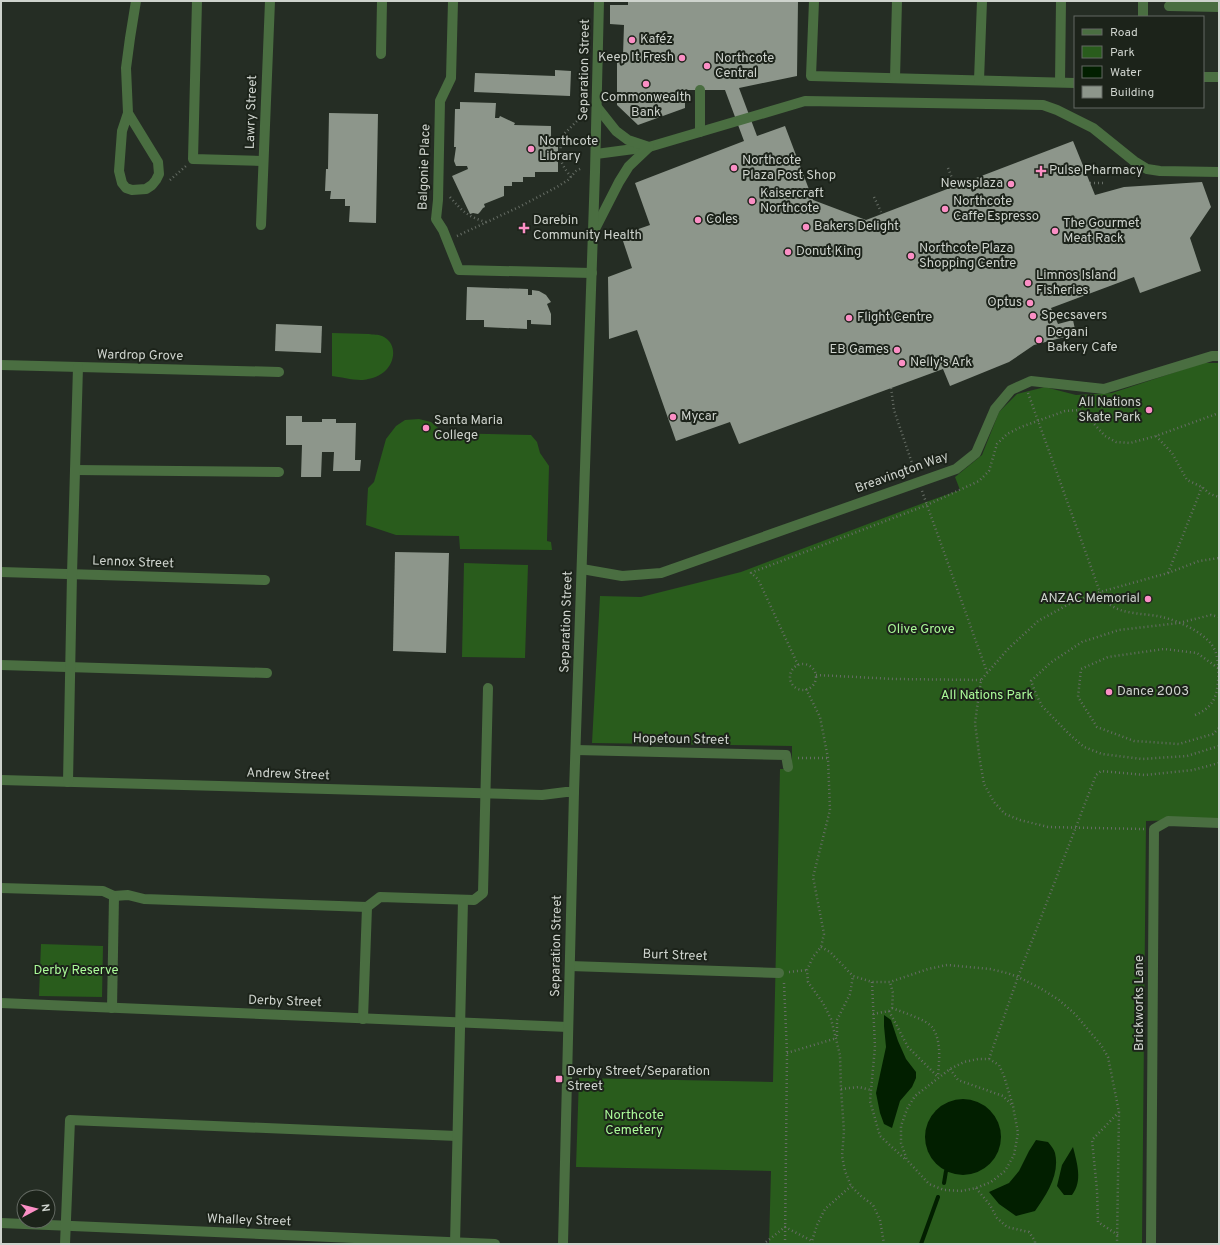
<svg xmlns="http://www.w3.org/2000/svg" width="1220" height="1245" font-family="Overpass,sans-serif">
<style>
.green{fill:#295c1c}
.water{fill:#021f00}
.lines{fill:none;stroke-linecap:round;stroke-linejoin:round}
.stream{stroke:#021f00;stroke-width:4}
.building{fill:#8d968b}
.path{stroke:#666d65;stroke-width:2.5;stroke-dasharray:1 3;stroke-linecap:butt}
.minor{stroke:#4a6e41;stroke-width:10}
.poi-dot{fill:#fb8fc5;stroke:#1c231a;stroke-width:1.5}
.labels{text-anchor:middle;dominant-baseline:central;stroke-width:4;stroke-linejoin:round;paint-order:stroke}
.poi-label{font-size:13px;fill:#ced3cd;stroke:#1c231a;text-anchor:start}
.street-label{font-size:13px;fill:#ced3cd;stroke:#1c231a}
.park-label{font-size:13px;fill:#abfa99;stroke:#1c231a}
</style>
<rect width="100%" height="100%" fill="#252d24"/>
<!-- green -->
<g class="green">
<path d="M332,333C345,333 357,334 369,334C373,335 378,334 382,336C396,342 396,359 387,369C383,374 375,378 368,379C359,382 342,377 332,376Z"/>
<polygon points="1203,363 1219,363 1219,819 1146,821 1142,1244 769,1244 771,1171 576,1167 579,1078 773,1082 780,769 792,769 792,746 592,743 600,596 641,597 741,572 926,502 960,490 955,477 982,455 999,412 1017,394 1045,387 1076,395 1112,393"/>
<polygon points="419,419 431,422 444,433 531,435 537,442 540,453 549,466 547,541 551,542 552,550 460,549 459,536 396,535 366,525 368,488 374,482 386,439 396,426 405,420"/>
<polygon points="464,563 528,565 525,658 462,657"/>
<polygon points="41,944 103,946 102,997 39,996"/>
</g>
<!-- water -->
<g class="water">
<polygon points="884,1015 891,1020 898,1041 906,1059 916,1072 916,1078 912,1087 900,1101 892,1128 884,1124 880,1113 876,1093 886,1047 884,1026"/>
<circle cx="963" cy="1137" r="38"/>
<path d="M1036,1140L1048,1142C1051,1146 1054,1149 1055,1153C1060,1174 1047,1194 1035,1211L1016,1216L999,1204L989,1192L1009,1183L1019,1171L1029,1151Z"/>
<path d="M1073,1147C1077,1163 1083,1181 1072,1195H1064L1057,1186L1062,1165Z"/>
</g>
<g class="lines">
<!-- stream -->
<g class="stream">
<polyline points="944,1183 946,1171"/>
<polyline points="921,1244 938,1197"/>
</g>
</g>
<!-- building -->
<g class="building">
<polygon points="628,1 798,1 797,76 739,88 757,136 785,126 813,200 866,220 1073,141 1095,195 1124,187 1202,182 1211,207 1190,238 1201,271 1140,293 1134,277 1051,308 1058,324 1073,320 1076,334 1034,345 1009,362 950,386 943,369 739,444 730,422 676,441 637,330 609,339 608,277 632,268 621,235 650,225 635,183 744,141 725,90 685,90 685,108 638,125 617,105 617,55 623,55 624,25 610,24 610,5 628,5"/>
<polygon points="555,70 571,71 570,96 474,92 475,73 555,76"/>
<polygon points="460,102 496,103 495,118 499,118 500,116 515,123 514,125 551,126 551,140 558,140 558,172 535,172 535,177 523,177 523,182 512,182 512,186 504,186 504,196 484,204 485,207 483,208 480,212 478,214 473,213 470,214 452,176 468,169 467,166 456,166 454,161 456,147 454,147 455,109 460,109"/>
<polygon points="329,113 378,114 376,223 349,222 350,206 345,206 345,199 330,199 331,191 325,191 326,169 328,169"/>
<polygon points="467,287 528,289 528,295 532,295 532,290 539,291 546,295 551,302 547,304 551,314 551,325 531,324 531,320 527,320 527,329 484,327 484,320 466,320"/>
<polygon points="276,324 322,326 321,353 275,351"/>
<polygon points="286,416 302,416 302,422 322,422 322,419 336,419 336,423 356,423 355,460 361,460 360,471 333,471 334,452 322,452 321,477 301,477 302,445 286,445"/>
<polygon points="395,552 449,553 446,653 393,651"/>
</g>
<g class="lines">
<!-- path -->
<g class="path">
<polyline points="1133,107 1133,109"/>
<polyline points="948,168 955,186"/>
<polyline points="571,177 565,169 560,159 561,141 564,134 577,121"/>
<polyline points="170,180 186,166"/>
<polyline points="1090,183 1106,183"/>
<path d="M450,197C462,211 468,217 486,222"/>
<polyline points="874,197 881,212"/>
<polyline points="457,236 519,207 557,187 568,180 576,171 582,168"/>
<polyline points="891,388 894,410 915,472"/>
<path d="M1028,393L1100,592C1102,595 1105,601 1109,604C1123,615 1145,613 1162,617C1179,621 1210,634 1216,653C1219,664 1219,678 1217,689C1215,703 1207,710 1195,715"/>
<polyline points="1156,436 1172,453 1187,480 1202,487 1210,494 1219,497"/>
<polyline points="922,491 987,672"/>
<polyline points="1168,573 1202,487"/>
<polyline points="1219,617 1211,615 1179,623 1119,630 1082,642 1050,663 1031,681 1036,694 1042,706 1069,734 1084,747 1102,754 1142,759 1187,756 1219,746"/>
<circle cx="803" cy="677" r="13"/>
<polyline points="798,665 758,579 751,573 753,572 927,505 979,481 989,471 997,444 1007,434 1021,427 1065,411 1079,410 1086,415 1105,436 1116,442 1130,443 1156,436 1219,413"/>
<polyline points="1218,668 1197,653 1164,649 1108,657 1081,669 1078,697 1097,727 1134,741 1179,744 1213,734 1219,728"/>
<polyline points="816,675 895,679 981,680"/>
<polyline points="806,689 820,717 828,758 830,810 813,877 824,934 821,947 813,957 807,970 808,982 823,1003 831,1019 840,1055 841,1089 844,1131 842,1156 845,1171 851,1186 861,1196 873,1205 880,1220 884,1244"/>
<polyline points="798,758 828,758"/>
<polyline points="1144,829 1048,827 1020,820 1005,814 994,802 984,784 980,761 975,723 981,680 1007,650 1038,621 1071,603 1100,592 1168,573 1199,561 1219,558"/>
<polyline points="821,947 830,952 853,976 872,982 890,982 928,969 947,965 990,969 1007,973 1018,977 1040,988 1059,1000 1075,1014 1101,1045 1108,1057 1119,1112 1117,1244"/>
<polyline points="789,972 807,970"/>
<polyline points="872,982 875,1047 870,1101 880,1136 906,1160"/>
<polyline points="784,983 787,1053 785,1244"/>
<path d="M892,1008C902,1012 927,1020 932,1027C942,1041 939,1061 938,1077"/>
<polyline points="889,1011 908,1047 938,1077"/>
<polyline points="873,1014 889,1011 892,1008 893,993 890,982"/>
<polyline points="837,1036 837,1020 850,994 853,976"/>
<polyline points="787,1053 837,1038"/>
<polyline points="989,1059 1018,977 1096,775 1101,771 1145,775 1193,770 1219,763"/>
<polyline points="950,1069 958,1080 1003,1096 1013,1106 1018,1133 1014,1155 1005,1171 991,1182 976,1188 961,1191 944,1190 929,1184 907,1160 901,1143 901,1126 907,1109 915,1096 950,1069 964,1062 978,1059 989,1059 999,1065 1004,1076 1013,1106"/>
<polyline points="841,1089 859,1087 871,1090"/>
<polyline points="976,1188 990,1205 997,1218 1007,1227 1029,1232 1035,1241 1035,1244"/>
<polyline points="1118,1235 1098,1222 1097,1190 1092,1140 1119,1112"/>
<polyline points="766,1242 785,1227 812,1241"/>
<polyline points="813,1244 812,1241 817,1225 825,1209 851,1186"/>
</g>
<!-- minor -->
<g class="minor">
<polyline points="197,1 193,159 263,161"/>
<polyline points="453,1 451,78 440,101 438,200 436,219 443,230 459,270 592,273"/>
<polyline points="814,1 811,76 1075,83"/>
<polyline points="1169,6 1219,7"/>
<polyline points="1143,17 1143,1"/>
<polyline points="381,54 382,1"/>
<polyline points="1203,77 1219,77"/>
<polyline points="895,78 897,1"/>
<polyline points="979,80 982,1"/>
<polyline points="1060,82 1061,1"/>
<polyline points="128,113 158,162 159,174 156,180 152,185 146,189 132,190 126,188 122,183 119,171 122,131 128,113 126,68 130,38 136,1"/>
<polyline points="700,132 700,90"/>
<polyline points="596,154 649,147 805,101 1043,105 1057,110 1093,128 1134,161 1147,169 1160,171 1219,172"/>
<polyline points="261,225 270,1"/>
<polyline points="595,229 619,182 629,166 649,147 628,140 616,131 597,107"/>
<polyline points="1,365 279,372"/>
<polyline points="75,470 279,472"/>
<polyline points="582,569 622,576 661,573 956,469 976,453 995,409 1011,390 1031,381 1104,389 1212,356 1219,356"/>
<polyline points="1,572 265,580"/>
<polyline points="1,665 267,673"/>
<polyline points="576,750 786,755 788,767"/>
<polyline points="1,780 542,795 566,792 574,792"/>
<polyline points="68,782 72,574 78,367"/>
<polyline points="1,888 103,891 114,896 128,895 144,899 367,907 380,897 474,900 483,893 488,688"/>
<polyline points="570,966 779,973"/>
<polyline points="1,1003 568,1027"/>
<polyline points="112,1008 114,896"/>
<polyline points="363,1019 367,907"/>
<polyline points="1,1223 495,1244"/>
<polyline points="65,1244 70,1120 457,1136"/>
<polyline points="455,1244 463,900"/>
<polyline points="563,1244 574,792 595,172 599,1"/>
<polyline points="1151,1244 1154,829 1168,821 1219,823"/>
</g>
</g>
<!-- markers -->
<g class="poi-dot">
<circle cx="632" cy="40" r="4"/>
<circle cx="682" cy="58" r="4"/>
<circle cx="707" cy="66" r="4"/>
<circle cx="646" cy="84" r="4"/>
<circle cx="531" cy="149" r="4"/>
<circle cx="734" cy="168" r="4"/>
<path d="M1039 165h4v4h4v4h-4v4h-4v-4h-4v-4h4z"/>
<circle cx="1011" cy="184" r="4"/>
<circle cx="752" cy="201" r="4"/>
<circle cx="945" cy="209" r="4"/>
<circle cx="698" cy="220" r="4"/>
<circle cx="806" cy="227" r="4"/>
<path d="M522 222h4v4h4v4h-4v4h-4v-4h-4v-4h4z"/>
<circle cx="1055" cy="231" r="4"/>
<circle cx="788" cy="252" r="4"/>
<circle cx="911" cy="256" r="4"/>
<circle cx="1028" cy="283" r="4"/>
<circle cx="1030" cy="303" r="4"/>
<circle cx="1033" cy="316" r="4"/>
<circle cx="849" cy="318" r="4"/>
<circle cx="1039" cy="340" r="4"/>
<circle cx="897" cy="350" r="4"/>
<circle cx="902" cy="363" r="4"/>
<circle cx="1149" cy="410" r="4"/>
<circle cx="673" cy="417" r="4"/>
<circle cx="426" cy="428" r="4"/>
<circle cx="1148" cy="599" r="4"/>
<circle cx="1109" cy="692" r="4"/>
<rect x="555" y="1075" width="8" height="8" rx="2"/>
</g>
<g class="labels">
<!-- poi labels -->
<g class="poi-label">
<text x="640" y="40">Kaféz</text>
<text x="674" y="58" text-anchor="end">Keep It Fresh</text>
<text x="715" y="59">Northcote<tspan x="715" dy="15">Central</tspan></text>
<text x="646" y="98" text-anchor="middle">Commonwealth<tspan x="646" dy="15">Bank</tspan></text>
<text x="539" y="142">Northcote<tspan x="539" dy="15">Library</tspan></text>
<text x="742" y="161">Northcote<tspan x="742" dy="15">Plaza Post Shop</tspan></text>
<text x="1049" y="171">Pulse Pharmacy</text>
<text x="1003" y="184" text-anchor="end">Newsplaza</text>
<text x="760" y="194">Kaisercraft<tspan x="760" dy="15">Northcote</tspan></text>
<text x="953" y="202">Northcote<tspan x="953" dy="15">Caffe Espresso</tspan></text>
<text x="706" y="220">Coles</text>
<text x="533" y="221">Darebin<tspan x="533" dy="15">Community Health</tspan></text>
<text x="1063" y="224">The Gourmet<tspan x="1063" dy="15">Meat Rack</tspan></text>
<text x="814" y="227">Bakers Delight</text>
<text x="919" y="249">Northcote Plaza<tspan x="919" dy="15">Shopping Centre</tspan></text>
<text x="796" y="252">Donut King</text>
<text x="1036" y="276">Limnos Island<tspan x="1036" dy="15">Fisheries</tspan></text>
<text x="1022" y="303" text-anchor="end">Optus</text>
<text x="1041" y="316">Specsavers</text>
<text x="857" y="318">Flight Centre</text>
<text x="1047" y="333">Degani<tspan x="1047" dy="15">Bakery Cafe</tspan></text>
<text x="889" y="350" text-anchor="end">EB Games</text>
<text x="910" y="363">Nelly's Ark</text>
<text x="1141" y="403" text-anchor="end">All Nations<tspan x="1141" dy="15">Skate Park</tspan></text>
<text x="681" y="417">Mycar</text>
<text x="434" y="421">Santa Maria<tspan x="434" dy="15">College</tspan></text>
<text x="1140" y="599" text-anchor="end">ANZAC Memorial</text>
<text x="1117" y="692">Dance 2003</text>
<text x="567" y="1072">Derby Street/Separation<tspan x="567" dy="15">Street</tspan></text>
</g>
<!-- street labels -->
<g class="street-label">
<text transform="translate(585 70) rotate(-89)">Separation Street</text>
<text transform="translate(252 112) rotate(-88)">Lawry Street</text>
<text transform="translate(425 167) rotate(-88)">Balgonie Place</text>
<text transform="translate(140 356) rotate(1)">Wardrop Grove</text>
<text transform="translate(902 473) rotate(-20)">Breavington Way</text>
<text transform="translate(133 563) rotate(2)">Lennox Street</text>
<text transform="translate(567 622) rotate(-88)">Separation Street</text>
<text transform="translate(681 740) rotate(1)">Hopetoun Street</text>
<text transform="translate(288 775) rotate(2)">Andrew Street</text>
<text transform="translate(557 946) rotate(-89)">Separation Street</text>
<text transform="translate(675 956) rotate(2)">Burt Street</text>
<text transform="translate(285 1002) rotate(2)">Derby Street</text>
<text transform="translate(1140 1003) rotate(-90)">Brickworks Lane</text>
<text transform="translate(249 1221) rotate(2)">Whalley Street</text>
</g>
<!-- park labels -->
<g class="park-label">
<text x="921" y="630">Olive Grove</text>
<text x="987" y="696">All Nations Park</text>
<text x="76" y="971">Derby Reserve</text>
<text x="634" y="1116">Northcote<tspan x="634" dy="15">Cemetery</tspan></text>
</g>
</g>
<!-- border -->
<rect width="1220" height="1245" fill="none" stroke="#ced3cd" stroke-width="4"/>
<!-- legend -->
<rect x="1074" y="16" width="130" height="92" fill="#1c231a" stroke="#636962"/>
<rect x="1082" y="29" width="20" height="6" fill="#4a6e41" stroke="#636962"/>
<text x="1110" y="36" font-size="12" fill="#ced3cd">Road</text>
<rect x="1082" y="46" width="20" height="12" fill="#295c1c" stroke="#636962"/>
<text x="1110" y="56" font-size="12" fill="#ced3cd">Park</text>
<rect x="1082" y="66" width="20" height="12" fill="#021f00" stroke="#636962"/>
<text x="1110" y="76" font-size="12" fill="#ced3cd">Water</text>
<rect x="1082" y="86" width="20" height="12" fill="#8d968b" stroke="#636962"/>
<text x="1110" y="96" font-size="12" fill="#ced3cd">Building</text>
<!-- north arrow -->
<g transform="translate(36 1209) rotate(83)"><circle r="19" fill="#1c231a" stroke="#636962"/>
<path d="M0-3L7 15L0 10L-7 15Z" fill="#fb8fc5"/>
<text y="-6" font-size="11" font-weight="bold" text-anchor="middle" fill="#ced3cd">N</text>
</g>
</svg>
